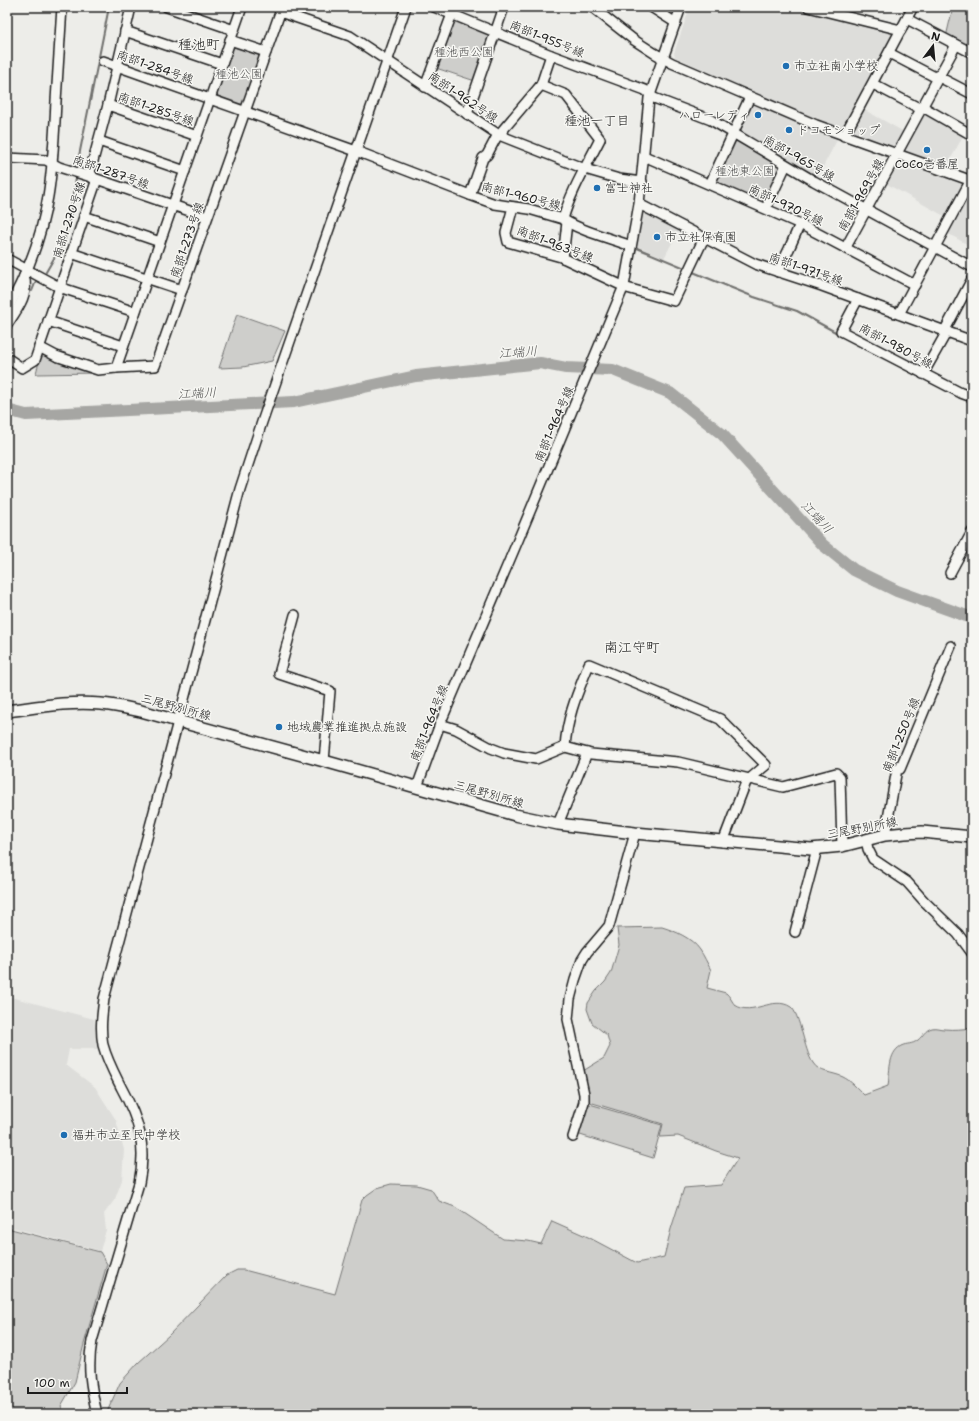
<svg xmlns="http://www.w3.org/2000/svg" width="979" height="1421" font-family="'Shantell Sans','Klee One',sans-serif">
<style>
.built{fill:#ddddda}
.green{fill:#cececb;stroke:#757574}
.lines{fill:none;stroke-linecap:round;stroke-linejoin:round}
.stream{stroke:#6f6f6d;stroke-width:2}
.river{stroke:#a6a6a3;stroke-width:12}
.minor-casing{stroke:#1c1c1c;stroke-width:12}
.major-casing{stroke:#1c1c1c;stroke-width:14}
.minor{stroke:#f6f6f2;stroke-width:9}
.major{stroke:#f6f6f2;stroke-width:11}
.poi-dot{fill:#1f6fb2;stroke:#f6f6f2;stroke-width:1.5}
.labels{text-anchor:middle;dominant-baseline:central;stroke-width:3;stroke-linejoin:round;paint-order:stroke}
.street-label{font-size:12px;fill:#1c1c1c;stroke:#f6f6f2}
.park-label{font-size:12px;fill:#515151;stroke:#f6f6f2}
.poi-label{font-size:12px;fill:#1c1c1c;stroke:#f6f6f2;text-anchor:start}
.neighbourhood-label{font-size:13px;fill:#1c1c1c;stroke:#f6f6f2}
.water-label{font-size:13px;font-style:italic;fill:#535352;stroke:#f6f6f2}
.quarter-label{font-size:14px;fill:#1c1c1c;stroke:#f6f6f2}
</style>
<rect width="100%" height="100%" fill="#edede9"/>
<filter id="ink" filterUnits="userSpaceOnUse"><feTurbulence type="fractalNoise" baseFrequency=".025" numOctaves="2"/><feDisplacementMap in="SourceGraphic" scale="8" xChannelSelector="R" yChannelSelector="G"/><feConvolveMatrix kernelMatrix="1 2 1 2 8 2 1 2 1" color-interpolation-filters="sRGB"/></filter>
<g filter="url(#ink)">
<!-- built -->
<g class="built">
<polygon points="690,7 786,7 894,33 843,129 806,115 675,57 674,53"/>
<polygon points="750,103 837,140 816,180 737,133"/>
<polygon points="863,109 906,133 897,147 852,132 852,130"/>
<polygon points="923,114 926,114 964,134 947,166 905,151 905,148"/>
<polygon points="897,161 962,184 963,187 946,217 885,183"/>
<polygon points="972,188 972,247 947,233"/>
<polygon points="644,211 680,228 664,258 637,246"/>
<polygon points="7,996 94,1019 97,1049 69,1049 66,1065 95,1087 116,1120 124,1150 122,1180 115,1199 104,1214 106,1230 100,1251 7,1226"/>
</g>
<!-- green -->
<g class="green">
<polygon points="953,7 972,7 972,50 946,37"/>
<polygon points="456,19 490,32 491,35 475,81 436,68 453,20"/>
<polygon points="236,44 259,52 261,56 245,103 241,105 218,97 217,93 232,46"/>
<polygon points="737,139 780,165 781,169 765,202 762,203 717,184 715,181 734,141"/>
<polygon points="237,314 285,331 272,361 243,367 219,368"/>
<polygon points="42,351 97,373 37,374 36,373"/>
<path d="M662,927C675,931 692,938 700,950C704,956 707,963 711,970L707,988L726,993C730,996 732,1002 735,1005C752,1017 773,995 791,1007C800,1014 804,1050 813,1063C819,1073 833,1072 843,1077C851,1081 857,1088 864,1095L888,1086C890,1073 888,1053 901,1046C907,1043 912,1045 918,1040C923,1036 925,1030 932,1028C936,1027 940,1029 944,1029C954,1030 963,1029 972,1028V1414H107V1412L120,1383L138,1363L169,1335L227,1275L237,1270H244L335,1294L362,1200L367,1195L377,1188L391,1184L417,1185L431,1189L439,1201L455,1207L503,1239L528,1241L541,1244L552,1221L588,1237L637,1263L664,1257L671,1229L684,1188L721,1185L738,1158L716,1151L678,1136L660,1137L663,1124L586,1101L583,1071L604,1058L610,1046L607,1035L592,1023L587,1009L588,1003L596,991L605,982L611,973L619,945L617,928Z"/>
<polygon points="586,1103 662,1125 653,1158 577,1134"/>
<polygon points="7,1228 100,1252 107,1264 84,1344 75,1382 61,1406 65,1414 7,1414"/>
</g>
<g class="lines">
<!-- stream -->
<g class="stream">
<polyline points="137,78 203,101"/>
<polyline points="214,105 225,109"/>
<polyline points="77,166 109,7"/>
<polyline points="429,184 467,198"/>
<polyline points="616,245 623,248"/>
<polyline points="637,248 685,268"/>
<polyline points="46,272 64,241 70,216 76,178"/>
<polyline points="693,272 754,297 797,311 839,334"/>
<polyline points="32,291 36,281"/>
<polyline points="7,292 9,290"/>
<polyline points="903,368 938,386"/>
</g>
<!-- river -->
<polyline class="river" points="7,410 26,415 294,402 416,376 540,363 566,368 613,370 670,393 722,434 823,545 854,570 897,591 972,618"/>
<!-- minor casing -->
<g class="minor-casing">
<g id="minor">
<polyline points="167,7 234,30"/>
<polyline points="434,7 551,55 645,90 654,98 711,120 814,181 935,247 899,314"/>
<polyline points="592,7 634,40 654,53 672,63 816,125 972,181"/>
<polyline points="651,7 676,23"/>
<polyline points="808,7 901,30"/>
<polyline points="280,12 350,36 499,135 585,169 619,179 642,182"/>
<polyline points="907,19 972,53"/>
<polyline points="125,31 222,64"/>
<polyline points="230,40 266,52"/>
<polyline points="889,53 933,76 939,77 972,94"/>
<path d="M551,55L541,85L496,138L487,155L483,158L470,195L495,204L529,209L563,219C577,230 613,239 631,246"/>
<polyline points="103,61 356,151 470,195"/>
<polyline points="873,84 917,107 923,107 972,135"/>
<path d="M541,85L566,95L600,139C587,165 571,191 563,219"/>
<polyline points="425,87 452,14"/>
<polyline points="108,105 197,136"/>
<polyline points="467,114 504,7"/>
<polyline points="844,136 913,7"/>
<polyline points="99,141 185,171"/>
<polyline points="644,156 800,224 915,285"/>
<polyline points="7,158 46,160 59,167 88,176 207,217"/>
<polyline points="972,178 935,247 972,267"/>
<polyline points="710,184 748,101"/>
<polyline points="639,204 755,264 822,286 972,341"/>
<polyline points="513,207 506,233 508,242 561,257 627,288 670,300 674,301 704,238"/>
<polyline points="766,208 786,165"/>
<polyline points="84,216 160,242"/>
<polyline points="846,247 956,45"/>
<polyline points="71,253 182,290"/>
<polyline points="563,258 567,222"/>
<polyline points="7,259 59,287 135,312"/>
<polyline points="778,272 789,249 800,224"/>
<polyline points="858,299 841,331 961,393 972,397"/>
<path d="M7,310C12,302 16,293 20,285C50,225 53,168 56,101C58,70 60,38 62,7"/>
<polyline points="48,321 123,346"/>
<path d="M7,325C16,311 30,294 24,276"/>
<polyline points="39,347 56,356 98,370 116,368 155,366 282,7"/>
<polyline points="7,358 22,368 35,360 96,182 90,172 108,105 131,7"/>
<polyline points="116,368 242,7"/>
<polyline points="923,374 945,335 946,328 972,279"/>
<polyline points="950,573 972,532"/>
<polyline points="295,615 279,674 330,691 324,761"/>
<polyline points="440,724 456,729 491,748 504,753 536,759 565,747 591,754 678,762 783,787 836,773 840,777 842,846"/>
<path d="M565,747C567,716 578,692 589,664L720,719L766,765L746,782L723,842"/>
<polyline points="417,787 440,724 516,545 624,286 639,204 649,98 681,7"/>
<polyline points="558,824 587,753"/>
<polyline points="885,835 897,769 900,769 951,646"/>
<polyline points="866,840 868,849 873,859 907,882 924,901 958,934 972,953"/>
<polyline points="795,932 817,849"/>
<polyline points="573,1137 584,1102 584,1094 568,1019 570,999 575,980 582,960 587,952 609,926 635,833"/>
<path d="M97,1414C91,1388 87,1368 92,1341L139,1183C147,1145 139,1120 121,1087C114,1073 107,1060 103,1045C100,1029 102,1014 104,999L240,489L262,422L406,7"/>
</g>
</g>
<!-- major casing -->
<g class="major-casing">
<path id="major" d="M7,711C38,707 69,701 101,704C114,705 127,708 141,711L324,761L515,815L558,824L635,833L811,849L842,846L885,835L905,833L922,832L972,837"/>
</g>
<!-- minor -->
<use href="#minor" class="minor"/>
<!-- major -->
<use href="#major" class="major"/>
</g>
</g>
<!-- markers -->
<g class="poi-dot">
<circle cx="786" cy="66" r="4"/>
<circle cx="758" cy="115" r="4"/>
<circle cx="789" cy="130" r="4"/>
<circle cx="927" cy="150" r="4"/>
<circle cx="597" cy="188" r="4"/>
<circle cx="657" cy="237" r="4"/>
<circle cx="279" cy="727" r="4"/>
<circle cx="64" cy="1135" r="4"/>
</g>
<g class="labels">
<!-- street labels -->
<g class="street-label">
<text transform="translate(547 39) rotate(22)">南部1-955号線</text>
<text transform="translate(155 67) rotate(19)">南部1-284号線</text>
<text transform="translate(463 97) rotate(34)">南部1-962号線</text>
<text transform="translate(156 109) rotate(19)">南部1-285号線</text>
<text transform="translate(799 158) rotate(30)">南部1-965号線</text>
<text transform="translate(111 172) rotate(19)">南部1-287号線</text>
<text transform="translate(861 195) rotate(-61)">南部1-969号線</text>
<text transform="translate(521 196) rotate(14)">南部1-960号線</text>
<text transform="translate(786 205) rotate(25)">南部1-970号線</text>
<text transform="translate(69 220) rotate(-72)">南部1-270号線</text>
<text transform="translate(187 240) rotate(-71)">南部1-273号線</text>
<text transform="translate(555 244) rotate(21)">南部1-963号線</text>
<text transform="translate(806 269) rotate(19)">南部1-971号線</text>
<text transform="translate(896 346) rotate(28)">南部1-980号線</text>
<text transform="translate(554 424) rotate(-67)">南部1-964号線</text>
<text transform="translate(176 707) rotate(15)">三尾野別所線</text>
<text transform="translate(429 723) rotate(-68)">南部1-964号線</text>
<text transform="translate(901 735) rotate(-68)">南部1-250号線</text>
<text transform="translate(489 794) rotate(16)">三尾野別所線</text>
<text transform="translate(862 828) rotate(-11)">三尾野別所線</text>
</g>
<!-- park labels -->
<g class="park-label">
<text x="464" y="52">種池西公園</text>
<text x="239" y="74">種池公園</text>
<text x="745" y="171">種池東公園</text>
</g>
<!-- poi labels -->
<g class="poi-label">
<text x="794" y="66">市立社南小学校</text>
<text x="750" y="115" text-anchor="end">ハローレディ</text>
<text x="797" y="130">ドコモショップ</text>
<text x="927" y="164" text-anchor="middle">CoCo壱番屋</text>
<text x="605" y="188">富士神社</text>
<text x="665" y="237">市立社保育園</text>
<text x="287" y="727">地域農業推進拠点施設</text>
<text x="72" y="1135">福井市立至民中学校</text>
</g>
<!-- neighbourhood labels -->
<g class="neighbourhood-label">
<text x="597" y="120">種池一丁目</text>
</g>
<!-- water labels -->
<g class="water-label">
<text transform="translate(518 352) rotate(-4)">江端川</text>
<text transform="translate(197 393) rotate(-3)">江端川</text>
<text transform="translate(817 517) rotate(47)">江端川</text>
</g>
<!-- quarter labels -->
<g class="quarter-label">
<text x="199" y="44">種池町</text>
<text x="632" y="647">南江守町</text>
</g>
</g>
<!-- margin -->
<rect width="979" height="1421" fill="none" stroke="#f6f6f2" stroke-width="24"/>
<rect x="12" y="12" width="955" height="1397" fill="none" stroke="#1c1c1c" stroke-width="1.5" filter="url(#ink)"/>
<!-- north arrow -->
<g transform="translate(933 46) rotate(16)" stroke="#f6f6f2" stroke-width="3" paint-order="stroke">
<path d="M0-3L7 15L0 10L-7 15Z" fill="#1c1c1c"/>
<text y="-6" font-size="11" font-weight="bold" text-anchor="middle" fill="#1c1c1c">N</text>
</g>
<!-- scale -->
<path d="M28 1387v6h99v-6" fill="none" stroke="#1c1c1c" stroke-width="2"/>
<text x="34" y="1387" font-size="12" fill="#1c1c1c" stroke="#f6f6f2" stroke-width="3" paint-order="stroke">100 m</text>
</svg>
